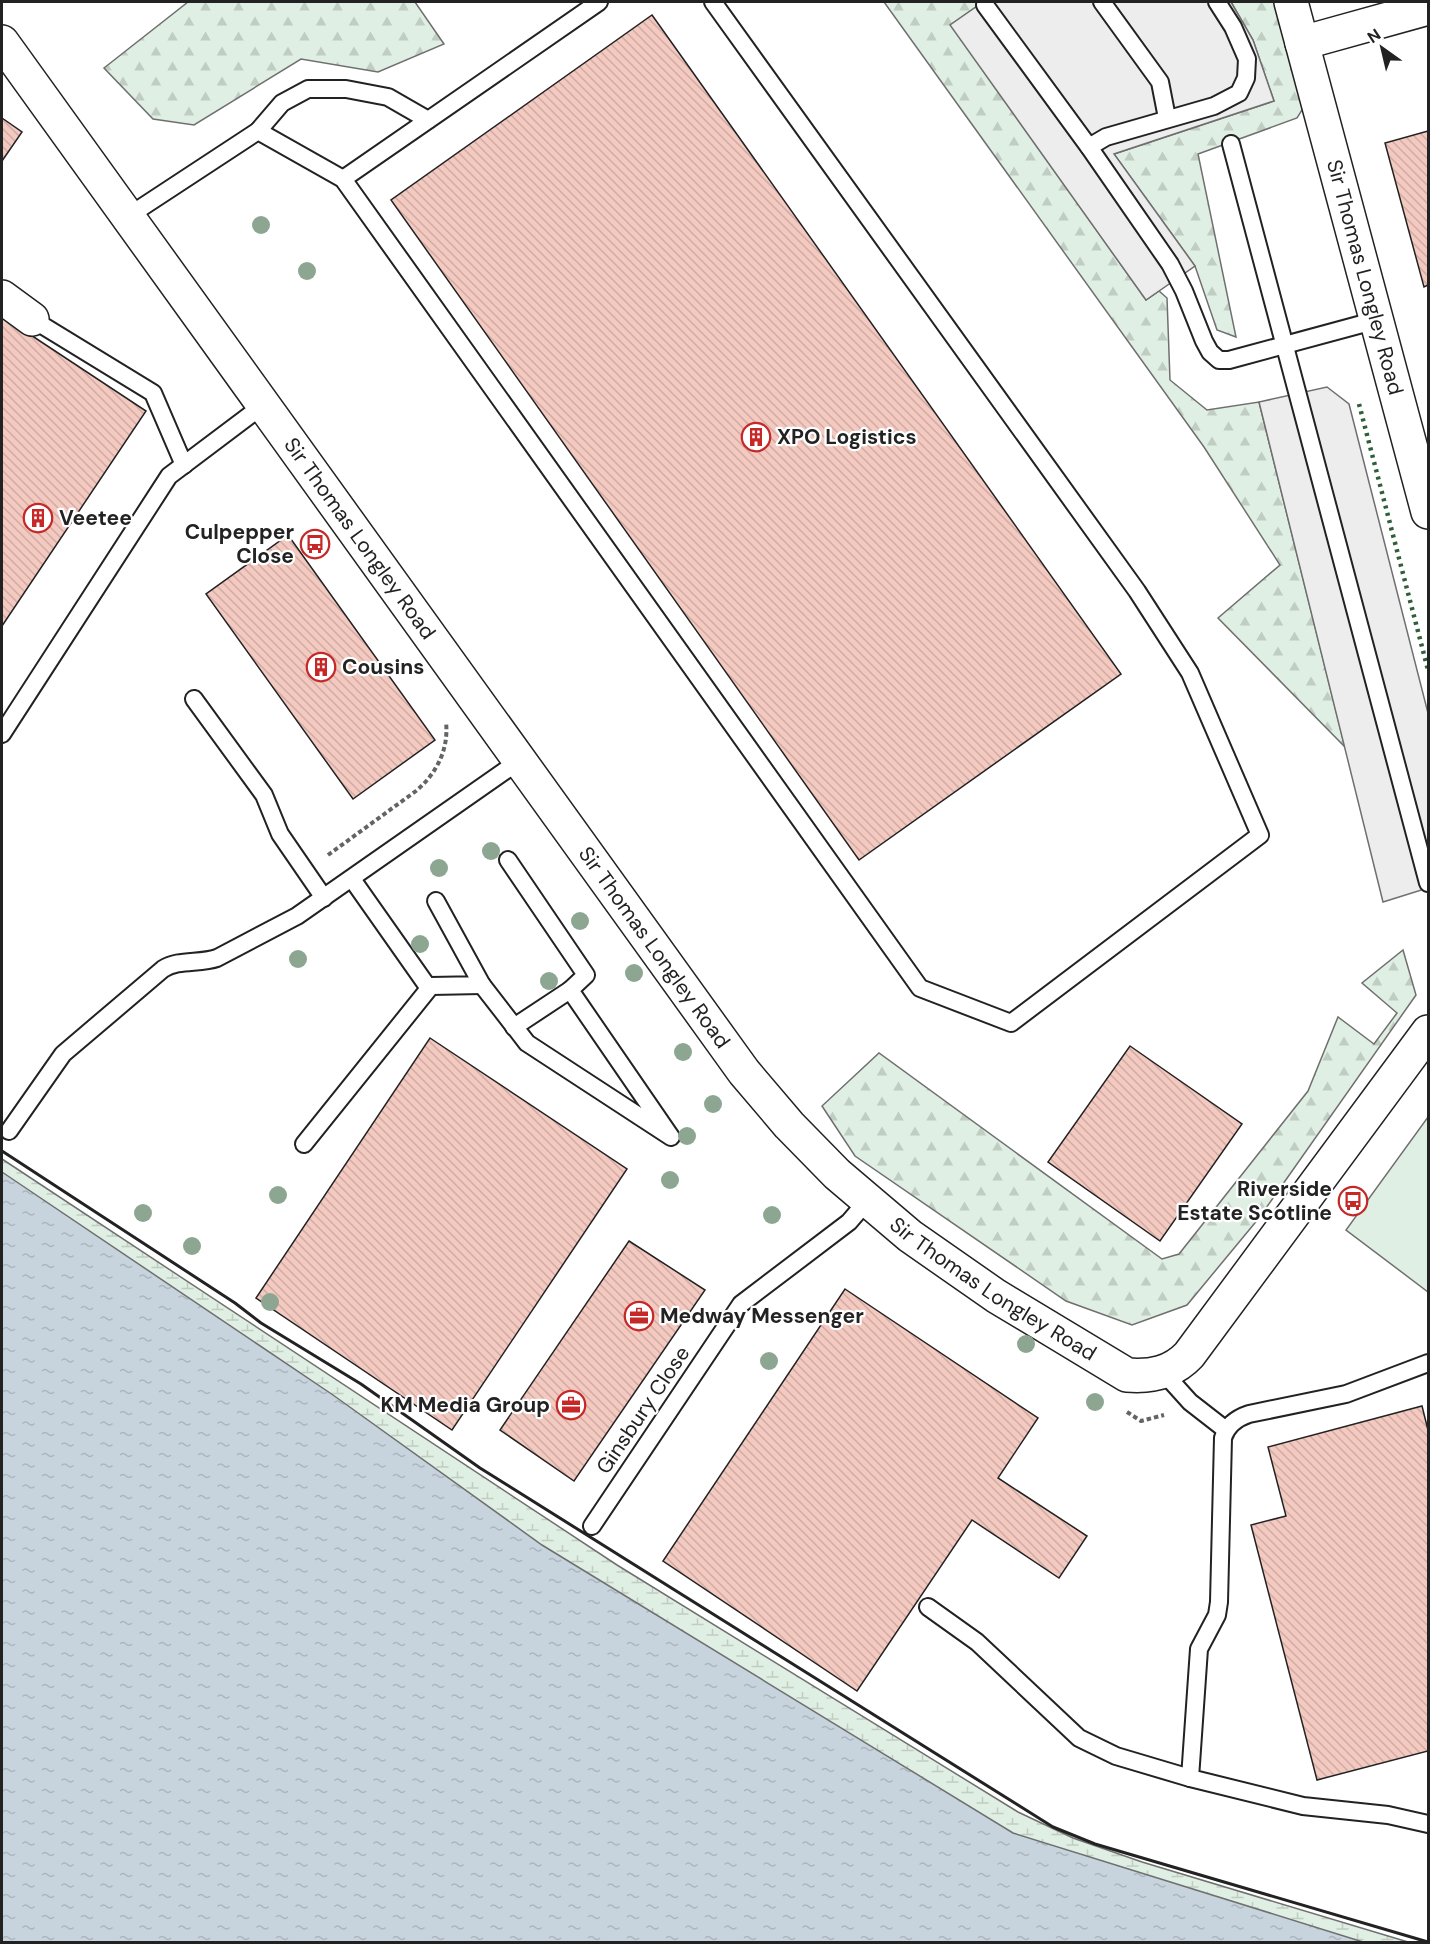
<svg xmlns="http://www.w3.org/2000/svg" width="1430" height="1944" font-family="'DM Sans',sans-serif">
<style>
.grass{fill:#e0efe3;stroke:#6f6f6f;stroke-width:1.5}
.forest{fill:url(#forest-firs);stroke:#6f6f6f;stroke-width:1.5}
.wetland{fill:url(#wetland-marsh);stroke:#6f6f6f;stroke-width:1.5}
.parking{fill:#ededed;stroke:#6f6f6f;stroke-width:1.5}
.water{fill:url(#water-ripples);stroke:#6f6f6f;stroke-width:1.5}
.building{fill:url(#building-back-hatch);stroke:#222;stroke-width:1.5}
.lines{fill:none;stroke-linecap:round;stroke-linejoin:round}
.lane-casing{stroke:#222;stroke-width:20}
.street-casing{stroke:#222;stroke-width:36}
.path{stroke:#646464;stroke-width:4;stroke-dasharray:4.5 3;stroke-linecap:butt}
.lane{stroke:#fff;stroke-width:16}
.street{stroke:#fff;stroke-width:33}
.hedge{stroke:#2f5e38;stroke-width:4.5;stroke-dasharray:3 4.5;stroke-linecap:butt}
.wall{stroke:#222;stroke-width:3}
.tree{fill:#8da692}
.labels{text-anchor:middle;dominant-baseline:central;stroke-width:4.5;stroke-linejoin:round;paint-order:stroke}
.street-label{font-size:21px;fill:#222;stroke:#fff}
.poi-label{font-size:21px;font-weight:bold;fill:#222;stroke:#fff;text-anchor:start}
</style>
<defs>
<pattern id="forest-firs" width="22" height="20" patternUnits="userSpaceOnUse" patternTransform="scale(1.5)"><rect width="22" height="20" fill="#e0efe3"/><path d="M5 1l3.5 6h-7zM16 11l3.5 6h-7z" fill="#c0cdc2"/></pattern>
<pattern id="wetland-marsh" width="20" height="14" patternUnits="userSpaceOnUse" patternTransform="scale(1.5)"><rect width="20" height="14" fill="#e0efe3"/><path d="M1 5h8M5 5V1M11 12h8M15 12V8" fill="none" stroke="#c0cdc2"/></pattern>
<pattern id="water-ripples" width="26" height="14" patternUnits="userSpaceOnUse" patternTransform="scale(1.5)"><rect width="26" height="14" fill="#c7d3dd"/><path d="M2 4q2-2 4 0t4 0M15 11q2-2 4 0t4 0" fill="none" stroke="#abb5bd"/></pattern>
<pattern id="building-back-hatch" width="6" height="6" patternUnits="userSpaceOnUse" patternTransform="scale(1.5)"><rect width="6" height="6" fill="#f3c9c0"/><path d="M-1 5l2 2M0 0l6 6M5-1l2 2" fill="none" stroke="#d0aca5"/></pattern>
</defs>
<rect width="100%" height="100%" fill="#fff"/>
<!-- grass -->
<polygon class="grass" points="1428,1117 1428,1292 1346,1230"/>
<!-- forest -->
<g class="forest">
<polygon points="188,2 415,2 444,44 378,72 301,59 194,125 153,119 104,68"/>
<polygon points="884,2 983,2 951,25 1146,300 1159,291 1167,298 1170,380 1207,410 1259,402 1345,747 1218,618 1280,565 1204,447"/>
<polygon points="1231,2 1277,2 1309,99 1297,118 1198,154 1236,337 1217,330 1195,266 1114,154 1274,101 1253,40"/>
<polygon points="1403,950 1416,995 1259,1218 1187,1305 1132,1325 1066,1301 855,1156 822,1106 879,1053 1162,1259 1179,1254 1308,1091 1338,1017 1374,1044 1397,1013 1362,983"/>
</g>
<!-- wetland -->
<polygon class="wetland" points="2,1159 617,1565 1018,1812 1073,1838 1142,1862 1408,1942 1231,1942 949,1849 2,1313"/>
<!-- parking -->
<g class="parking">
<polygon points="983,2 1231,2 1253,40 1274,101 1114,154 1195,266 1146,300 950,25"/>
<polygon points="1327,387 1349,404 1428,713 1428,888 1383,902 1259,402"/>
</g>
<!-- water -->
<polygon class="water" points="2,1172 333,1395 542,1545 1013,1833 1363,1942 2,1942"/>
<!-- building -->
<g class="building">
<polygon points="652,15 1121,674 859,860 391,200"/>
<polygon points="2,118 22,132 2,161"/>
<polygon points="1428,131 1428,285 1424,287 1385,143"/>
<polygon points="2,316 146,411 2,626"/>
<polygon points="288,535 435,740 353,799 206,594"/>
<polygon points="430,1038 627,1169 452,1430 256,1298"/>
<polygon points="1130,1046 1242,1124 1160,1241 1048,1162"/>
<polygon points="629,1241 705,1290 574,1481 500,1430"/>
<polygon points="845,1289 1038,1418 998,1478 1087,1536 1059,1578 972,1520 857,1691 663,1561"/>
<polygon points="1422,1406 1428,1430 1428,1751 1317,1780 1251,1525 1286,1516 1268,1447"/>
</g>
<g class="lines">
<!-- lane casing -->
<g class="lane-casing">
<g id="lane">
<polyline points="1102,2 1160,82 1167,118"/>
<polyline points="985,5 1089,147 1170,264 1184,291 1204,341 1210,352 1219,360 1229,360 1377,320"/>
<polyline points="258,131 282,103 308,89 346,89 388,97 428,120"/>
<polyline points="1231,144 1428,883"/>
<polyline points="1089,147 1106,137 1214,106 1239,93 1246,78 1247,59 1233,27 1217,2"/>
<polyline points="343,179 599,2"/>
<polyline points="127,217 258,131 343,179 920,988 1011,1023 1260,835 1190,673 1137,591 713,2"/>
<polyline points="32,319 153,393 184,465"/>
<polyline points="194,699 264,795 280,834 324,898"/>
<polyline points="2,734 169,476 262,406"/>
<polyline points="482,985 527,1043 671,1137 570,990 586,975 508,860"/>
<polyline points="431,986 482,985 436,901"/>
<polyline points="514,1027 570,990"/>
<path d="M9,1131L63,1054L163,969C178,959 200,964 217,958L297,916L519,761"/>
<polyline points="304,1144 431,986 428,987 352,879"/>
<path d="M1428,1363L1346,1394L1249,1414C1237,1418 1227,1425 1223,1438L1219,1602L1217,1615L1199,1649L1190,1778L1303,1806L1388,1815L1428,1824"/>
<polyline points="1163,1372 1190,1402 1226,1430"/>
<polyline points="592,1526 741,1304 849,1222 867,1201"/>
<polyline points="928,1607 977,1642 1079,1738 1116,1756 1190,1778"/>
</g>
</g>
<!-- street casing -->
<g class="street-casing">
<g id="street">
<path id="s1" d="M1291,2L1428,512"/>
<path id="s2" d="M2,42L744,1072L789,1125L837,1174L910,1236L996,1296L1127,1375C1151,1377 1172,1373 1189,1355L1428,1032"/>
<polyline points="1302,43 1428,8"/>
<polyline points="2,297 32,319"/>
</g>
</g>
<!-- path -->
<g class="path">
<path d="M328,855L416,791C436,774 449,750 446,722"/>
<polyline points="1127,1412 1141,1421 1164,1415"/>
</g>
<!-- lane -->
<use href="#lane" class="lane"/>
<!-- street -->
<use href="#street" class="street"/>
<!-- hedge -->
<polyline class="hedge" points="1359,404 1428,670"/>
<!-- wall -->
<polyline class="wall" points="2,1151 235,1303 261,1323 361,1384 480,1468 1053,1827 1095,1844 1428,1942"/>
</g>
<!-- trees -->
<g class="tree">
<circle cx="261" cy="225" r="9"/>
<circle cx="307" cy="271" r="9"/>
<circle cx="491" cy="851" r="9"/>
<circle cx="439" cy="868" r="9"/>
<circle cx="580" cy="921" r="9"/>
<circle cx="420" cy="944" r="9"/>
<circle cx="298" cy="959" r="9"/>
<circle cx="634" cy="973" r="9"/>
<circle cx="549" cy="981" r="9"/>
<circle cx="683" cy="1052" r="9"/>
<circle cx="713" cy="1104" r="9"/>
<circle cx="687" cy="1136" r="9"/>
<circle cx="670" cy="1180" r="9"/>
<circle cx="278" cy="1195" r="9"/>
<circle cx="143" cy="1213" r="9"/>
<circle cx="772" cy="1215" r="9"/>
<circle cx="192" cy="1246" r="9"/>
<circle cx="270" cy="1302" r="9"/>
<circle cx="1026" cy="1344" r="9"/>
<circle cx="769" cy="1361" r="9"/>
<circle cx="1095" cy="1402" r="9"/>
</g>
<!-- icons -->
<defs>
<g id="building-ring" transform="scale(1.5)"><circle r="9.5" fill="#fff" stroke="#c62828" stroke-width="1.5"/><path d="M-4-6H4V6H1V3H-1V6H-4ZM-2.5-4.3h1.7v1.8h-1.7ZM.8-4.3h1.7v1.8H.8ZM-2.5-1h1.7V.8h-1.7ZM.8-1h1.7V.8H.8Z" fill="#c62828"/></g>
<g id="bus-ring" transform="scale(1.5)"><circle r="9.5" fill="#fff" stroke="#c62828" stroke-width="1.5"/><path d="M-5-6H5V4H4V6H2V4H-2V6H-4V4H-5ZM-3.5-4V0h7V-4ZM-3.5 1.2v1.5H-2V1.2ZM2 1.2v1.5H3.5V1.2Z" fill="#c62828"/></g>
<g id="office-ring" transform="scale(1.5)"><circle r="9.5" fill="#fff" stroke="#c62828" stroke-width="1.5"/><path d="M-6-3h4V-5.5h4V-3h4V5H-6ZM-1-4.5V-3h2v-1.5ZM-6 0V1H6V0Z" fill="#c62828"/></g>
</defs>
<g fill-rule="evenodd">
<use href="#building-ring" x="756" y="437"/>
<use href="#building-ring" x="38" y="518"/>
<use href="#bus-ring" x="315" y="544"/>
<use href="#building-ring" x="321" y="667"/>
<use href="#bus-ring" x="1353" y="1201"/>
<use href="#office-ring" x="639" y="1316"/>
<use href="#office-ring" x="571" y="1405"/>
</g>
<g class="labels">
<!-- street labels -->
<g class="street-label">
<text stroke="none"><textPath href="#s1" startOffset="285">Sir Thomas Longley Road</textPath></text>
<text stroke="none"><textPath href="#s2" startOffset="612">Sir Thomas Longley Road</textPath></text>
<text stroke="none"><textPath href="#s2" startOffset="1116">Sir Thomas Longley Road</textPath></text>
<text stroke="none"><textPath href="#s2" startOffset="1602">Sir Thomas Longley Road</textPath></text>
<text transform="translate(643 1410) rotate(-56)">Ginsbury Close</text>
</g>
<!-- poi labels -->
<g class="poi-label">
<text x="777" y="437">XPO Logistics</text>
<text x="59" y="518">Veetee</text>
<text x="294" y="532" text-anchor="end">Culpepper<tspan x="294" dy="24">Close</tspan></text>
<text x="342" y="667">Cousins</text>
<text x="1332" y="1189" text-anchor="end">Riverside<tspan x="1332" dy="24">Estate Scotline</tspan></text>
<text x="660" y="1316">Medway Messenger</text>
<text x="550" y="1405" text-anchor="end">KM Media Group</text>
</g>
</g>
<!-- border -->
<rect width="1430" height="1944" fill="none" stroke="#222222" stroke-width="6"/>
<!-- north arrow -->
<g transform="translate(1382 48) rotate(326)" stroke="#ffffff" stroke-width="4.5" paint-order="stroke">
<path d="M0-4.5L10 22L0 15L-10 22Z" fill="#222222"/>
<text y="-9" font-size="16" font-weight="bold" text-anchor="middle" fill="#222222">N</text>
</g>
</svg>
